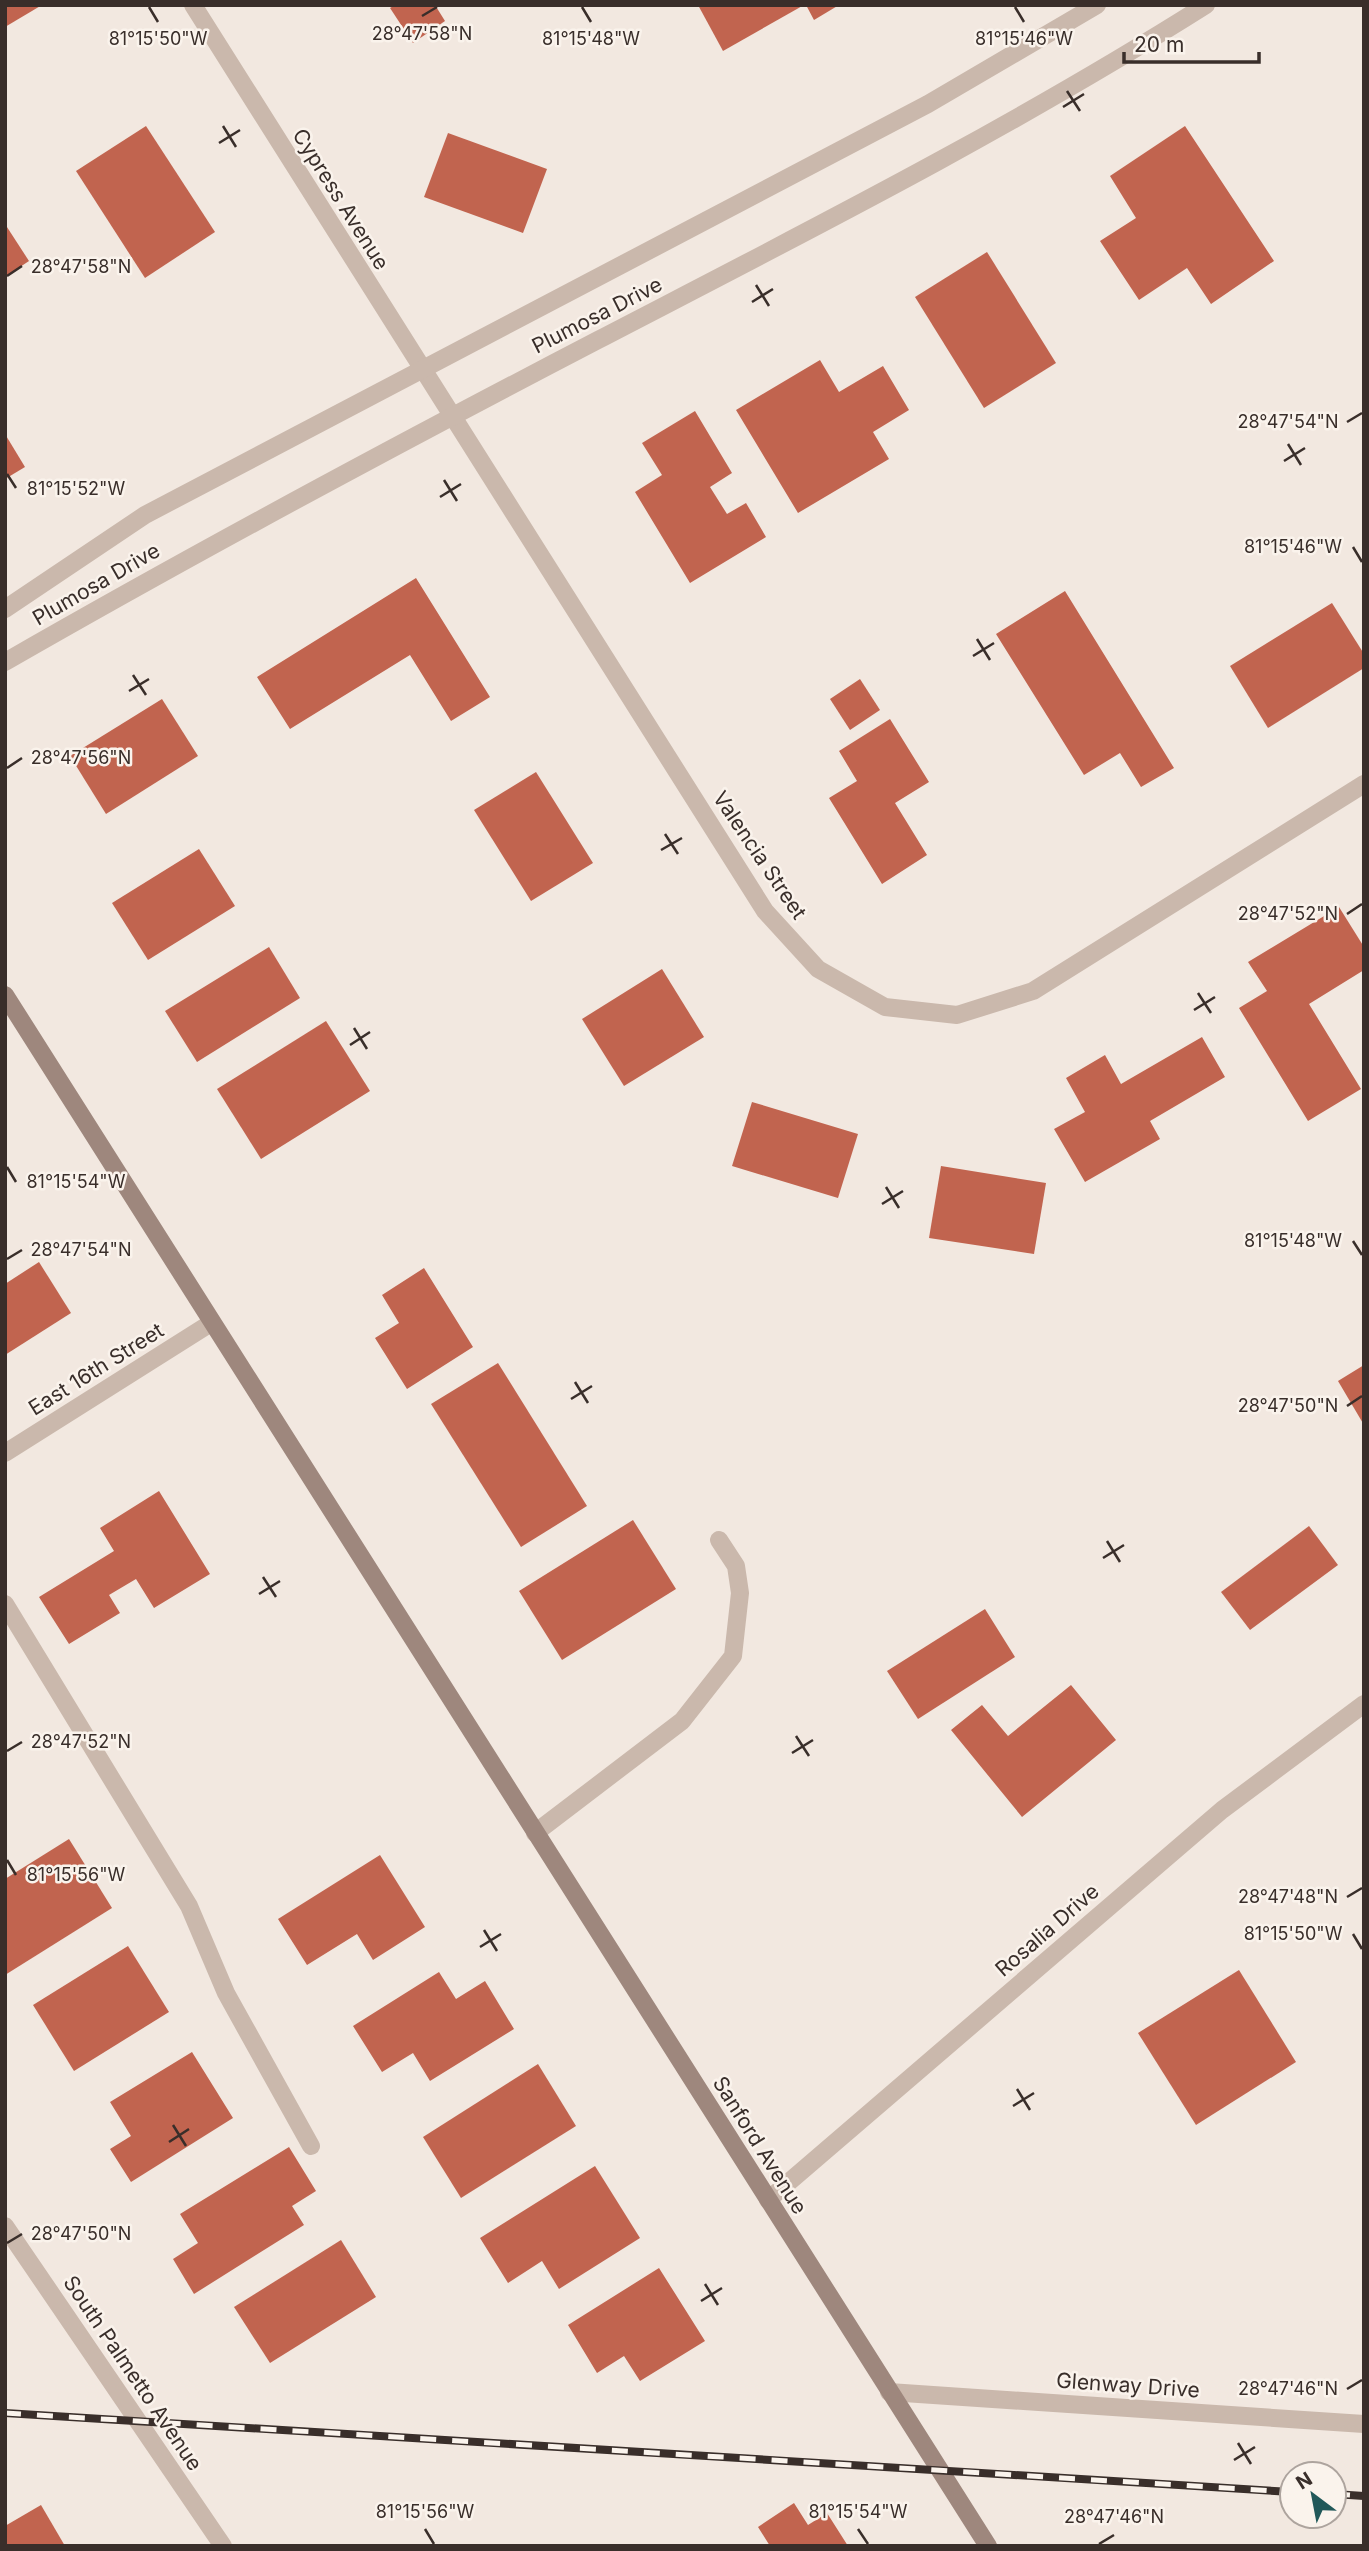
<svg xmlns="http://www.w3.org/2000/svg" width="1369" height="2551" font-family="Inter,sans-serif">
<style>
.building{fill:#c1644f}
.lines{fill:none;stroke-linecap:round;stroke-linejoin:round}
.service{stroke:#cab8ac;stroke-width:18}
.minor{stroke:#cab8ac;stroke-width:18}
.secondary{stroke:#9e877d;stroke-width:18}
.rail-casing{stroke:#392e2a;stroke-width:8}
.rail{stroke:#faf3ec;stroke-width:5;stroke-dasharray:16;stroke-linecap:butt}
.ticks{fill:none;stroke:#392e2a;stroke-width:2.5}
.labels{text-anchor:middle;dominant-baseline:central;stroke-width:5;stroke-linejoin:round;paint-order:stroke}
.street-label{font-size:21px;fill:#392e2a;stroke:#faf3ec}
.ticks-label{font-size:18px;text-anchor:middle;fill:#392e2a;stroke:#faf3ec;stroke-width:5;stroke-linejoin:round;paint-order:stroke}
</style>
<rect width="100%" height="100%" fill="#f2e8e0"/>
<!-- building -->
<g class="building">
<polygon points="5,5 42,5 5,27"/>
<polygon points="395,5 435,5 445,21 413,43 390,8"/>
<polygon points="698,5 804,5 723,51"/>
<polygon points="806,5 839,5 814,20"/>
<polygon points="146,126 215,232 145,278 76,171"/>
<polygon points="1185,126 1274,261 1211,304 1187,268 1139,300 1100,241 1136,218 1110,176"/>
<polygon points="448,133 547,169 523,233 424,197"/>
<polygon points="5,224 29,261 5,277"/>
<polygon points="987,252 1056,363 984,408 915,297"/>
<polygon points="820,360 839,392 883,366 909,410 873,432 889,459 798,513 736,410"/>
<polygon points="695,411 732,473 710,487 727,514 746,503 766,537 690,583 635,492 662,475 642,443"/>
<polygon points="5,434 25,467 5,479"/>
<polygon points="416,578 490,697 451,721 410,655 290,729 257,677"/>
<polygon points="1065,591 1174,768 1141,787 1120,753 1084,775 996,634"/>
<polygon points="1332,603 1364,654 1364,668 1268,728 1230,666"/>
<polygon points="860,679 880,710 850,730 830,699"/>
<polygon points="162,699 198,756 106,814 70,756"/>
<polygon points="890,719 929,782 895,803 927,855 882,884 829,798 857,781 839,751"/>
<polygon points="536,772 593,863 531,901 474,810"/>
<polygon points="199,849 235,906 148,960 112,903"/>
<polygon points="1339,907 1364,947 1364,970 1309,1004 1361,1089 1308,1121 1239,1008 1267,991 1248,962"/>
<polygon points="269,947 300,998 197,1062 165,1011"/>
<polygon points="662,969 704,1037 624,1086 582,1019"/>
<polygon points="326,1021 370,1091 261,1159 217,1089"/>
<polygon points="1202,1037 1225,1077 1150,1121 1160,1139 1085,1182 1054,1129 1085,1112 1066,1078 1105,1055 1121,1084"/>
<polygon points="752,1102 858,1134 838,1198 732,1166"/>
<polygon points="941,1166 1046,1183 1034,1254 929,1238"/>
<polygon points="39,1262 71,1313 5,1355 5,1284"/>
<polygon points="424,1268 473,1347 407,1389 375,1338 399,1323 382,1295"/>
<polygon points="498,1363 587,1506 521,1547 431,1404"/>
<polygon points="1364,1365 1364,1425 1338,1381"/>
<polygon points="159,1491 210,1574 154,1608 136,1579 109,1595 120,1613 69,1644 39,1597 114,1551 100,1528"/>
<polygon points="633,1520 676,1589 562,1660 519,1591"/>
<polygon points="1309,1526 1338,1565 1250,1630 1221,1592"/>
<polygon points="985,1609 1015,1657 918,1719 887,1671"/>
<polygon points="1071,1685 1116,1740 1022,1817 951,1730 982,1705 1008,1736"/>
<polygon points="69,1839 112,1908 5,1975 5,1879"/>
<polygon points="380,1855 425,1927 373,1960 357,1934 307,1965 278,1919"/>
<polygon points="128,1946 169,2012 74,2071 33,2005"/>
<polygon points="1239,1970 1296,2062 1196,2125 1138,2033"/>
<polygon points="439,1972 456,1999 485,1981 514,2029 430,2081 413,2053 382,2072 353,2026"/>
<polygon points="192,2052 233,2118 131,2182 110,2149 131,2136 110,2102"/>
<polygon points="538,2064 576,2126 461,2198 423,2137"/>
<polygon points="289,2147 316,2191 292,2206 304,2225 194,2294 173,2259 198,2243 180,2214"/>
<polygon points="595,2166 640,2238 559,2289 542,2261 508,2283 480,2238"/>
<polygon points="341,2240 376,2297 270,2363 234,2307"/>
<polygon points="659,2268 705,2341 640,2381 624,2356 597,2373 568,2325"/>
<polygon points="794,2503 808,2525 827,2513 848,2546 770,2546 758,2527"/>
<polygon points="41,2505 65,2546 5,2546 5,2526"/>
</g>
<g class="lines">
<!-- service -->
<g class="service">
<polyline points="5,1604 189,1906 226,1993 311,2146"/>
<polyline points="535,1833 682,1721 733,1656 740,1593 736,1566 719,1540"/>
</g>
<!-- minor -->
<g class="minor">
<polyline points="193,5 765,911 818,969 885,1007 957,1015 1033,991 1364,784"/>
<polyline points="5,609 145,515 928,104 1097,5"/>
<path d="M5,662C200,550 398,444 598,340C804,233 1010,129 1206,5"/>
<polyline points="5,1453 211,1323"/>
<polyline points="768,2200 1222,1810 1364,1704"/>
<polyline points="5,2226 223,2546"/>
<polyline points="889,2392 1364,2424"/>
</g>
<!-- secondary -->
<polyline class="secondary" points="5,995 988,2546"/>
<!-- rail casing -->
<g class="rail-casing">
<g id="rail">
<polyline points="5,2413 1292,2492"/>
<polyline points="1334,2494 1364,2496"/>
</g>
</g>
<!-- rail -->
<use href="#rail" class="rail"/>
</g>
<!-- ticks -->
<path class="ticks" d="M149,7L158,22M582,7L591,22M1015,7L1024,22M422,16L437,7M1067,91L1080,111M1063,107L1084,94M223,126L236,147M219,143L240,130M7,276L22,266M756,285L769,306M752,302L773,289M1347,422L1362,413M1288,444L1301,465M1284,461L1305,448M7,474L16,488M444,480L457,501M440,497L461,484M1353,547L1362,562M977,639L990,660M973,656L994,643M133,675L146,695M129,691L149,679M7,768L22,758M665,834L678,854M661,850L682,838M1347,914L1362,904M1198,993L1211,1013M1194,1010L1215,997M354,1028L367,1049M350,1045L370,1032M7,1167L16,1182M886,1187L899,1208M882,1204L903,1191M1353,1241L1362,1255M7,1259L22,1250M575,1382L588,1403M571,1399L592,1386M1347,1406L1362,1396M1107,1541L1120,1562M1103,1558L1124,1545M263,1577L276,1597M259,1594L280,1581M796,1736L809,1756M7,1751L22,1742M792,1753L813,1740M7,1860L16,1875M1347,1897L1362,1888M484,1930L497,1951M1353,1934L1362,1949M480,1947L501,1934M1017,2089L1030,2110M1013,2106L1034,2093M173,2125L186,2146M169,2142L189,2129M7,2243L22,2234M705,2284L718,2305M701,2301L722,2288M1347,2389L1362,2380M1238,2443L1251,2464M1234,2460L1255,2447M425,2529L434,2544M858,2529L868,2544M1099,2544L1114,2535"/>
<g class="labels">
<!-- street labels -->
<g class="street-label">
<text transform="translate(341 199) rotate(58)">Cypress Avenue</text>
<text transform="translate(597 315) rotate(-27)">Plumosa Drive</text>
<text transform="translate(96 584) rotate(-30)">Plumosa Drive</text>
<text transform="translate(760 855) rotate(56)">Valencia Street</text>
<text transform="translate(96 1369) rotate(-32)">East 16th Street</text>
<text transform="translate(1047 1930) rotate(-41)">Rosalia Drive</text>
<text transform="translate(760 2145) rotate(58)">Sanford Avenue</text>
<text transform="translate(133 2373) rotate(56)">South Palmetto Avenue</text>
<text transform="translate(1128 2385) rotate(4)">Glenway Drive</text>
</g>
</g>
<g class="ticks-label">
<text x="422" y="40">28°47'58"N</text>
<text x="158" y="45">81°15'50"W</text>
<text x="1024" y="45">81°15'46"W</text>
<text x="591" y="45">81°15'48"W</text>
<text x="81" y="273">28°47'58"N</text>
<text x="1288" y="428">28°47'54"N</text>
<text x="76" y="495">81°15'52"W</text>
<text x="1293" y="553">81°15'46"W</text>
<text x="81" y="764">28°47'56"N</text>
<text x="1288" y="920">28°47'52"N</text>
<text x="76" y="1188">81°15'54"W</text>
<text x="1293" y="1247">81°15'48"W</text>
<text x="81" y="1256">28°47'54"N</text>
<text x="1288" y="1412">28°47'50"N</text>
<text x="81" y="1748">28°47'52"N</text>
<text x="76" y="1881">81°15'56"W</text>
<text x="1288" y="1903">28°47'48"N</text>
<text x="1293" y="1940">81°15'50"W</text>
<text x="81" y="2240">28°47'50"N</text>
<text x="1288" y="2395">28°47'46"N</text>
<text x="425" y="2518">81°15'56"W</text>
<text x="858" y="2518">81°15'54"W</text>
<text x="1114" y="2523">28°47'46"N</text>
</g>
<!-- border -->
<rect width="1369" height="2551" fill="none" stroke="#392e2a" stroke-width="14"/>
<!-- north arrow -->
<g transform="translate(1313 2495) rotate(328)"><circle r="33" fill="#faf3ec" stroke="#ada49e" stroke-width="2"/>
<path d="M0-5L12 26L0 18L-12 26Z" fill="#215859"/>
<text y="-10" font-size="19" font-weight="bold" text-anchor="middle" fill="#392e2a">N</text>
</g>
<!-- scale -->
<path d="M1124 52v10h135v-10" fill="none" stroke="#392e2a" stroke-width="3.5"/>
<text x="1134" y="52" font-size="21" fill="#392e2a" stroke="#faf3ec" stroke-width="5" paint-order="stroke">20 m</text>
</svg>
